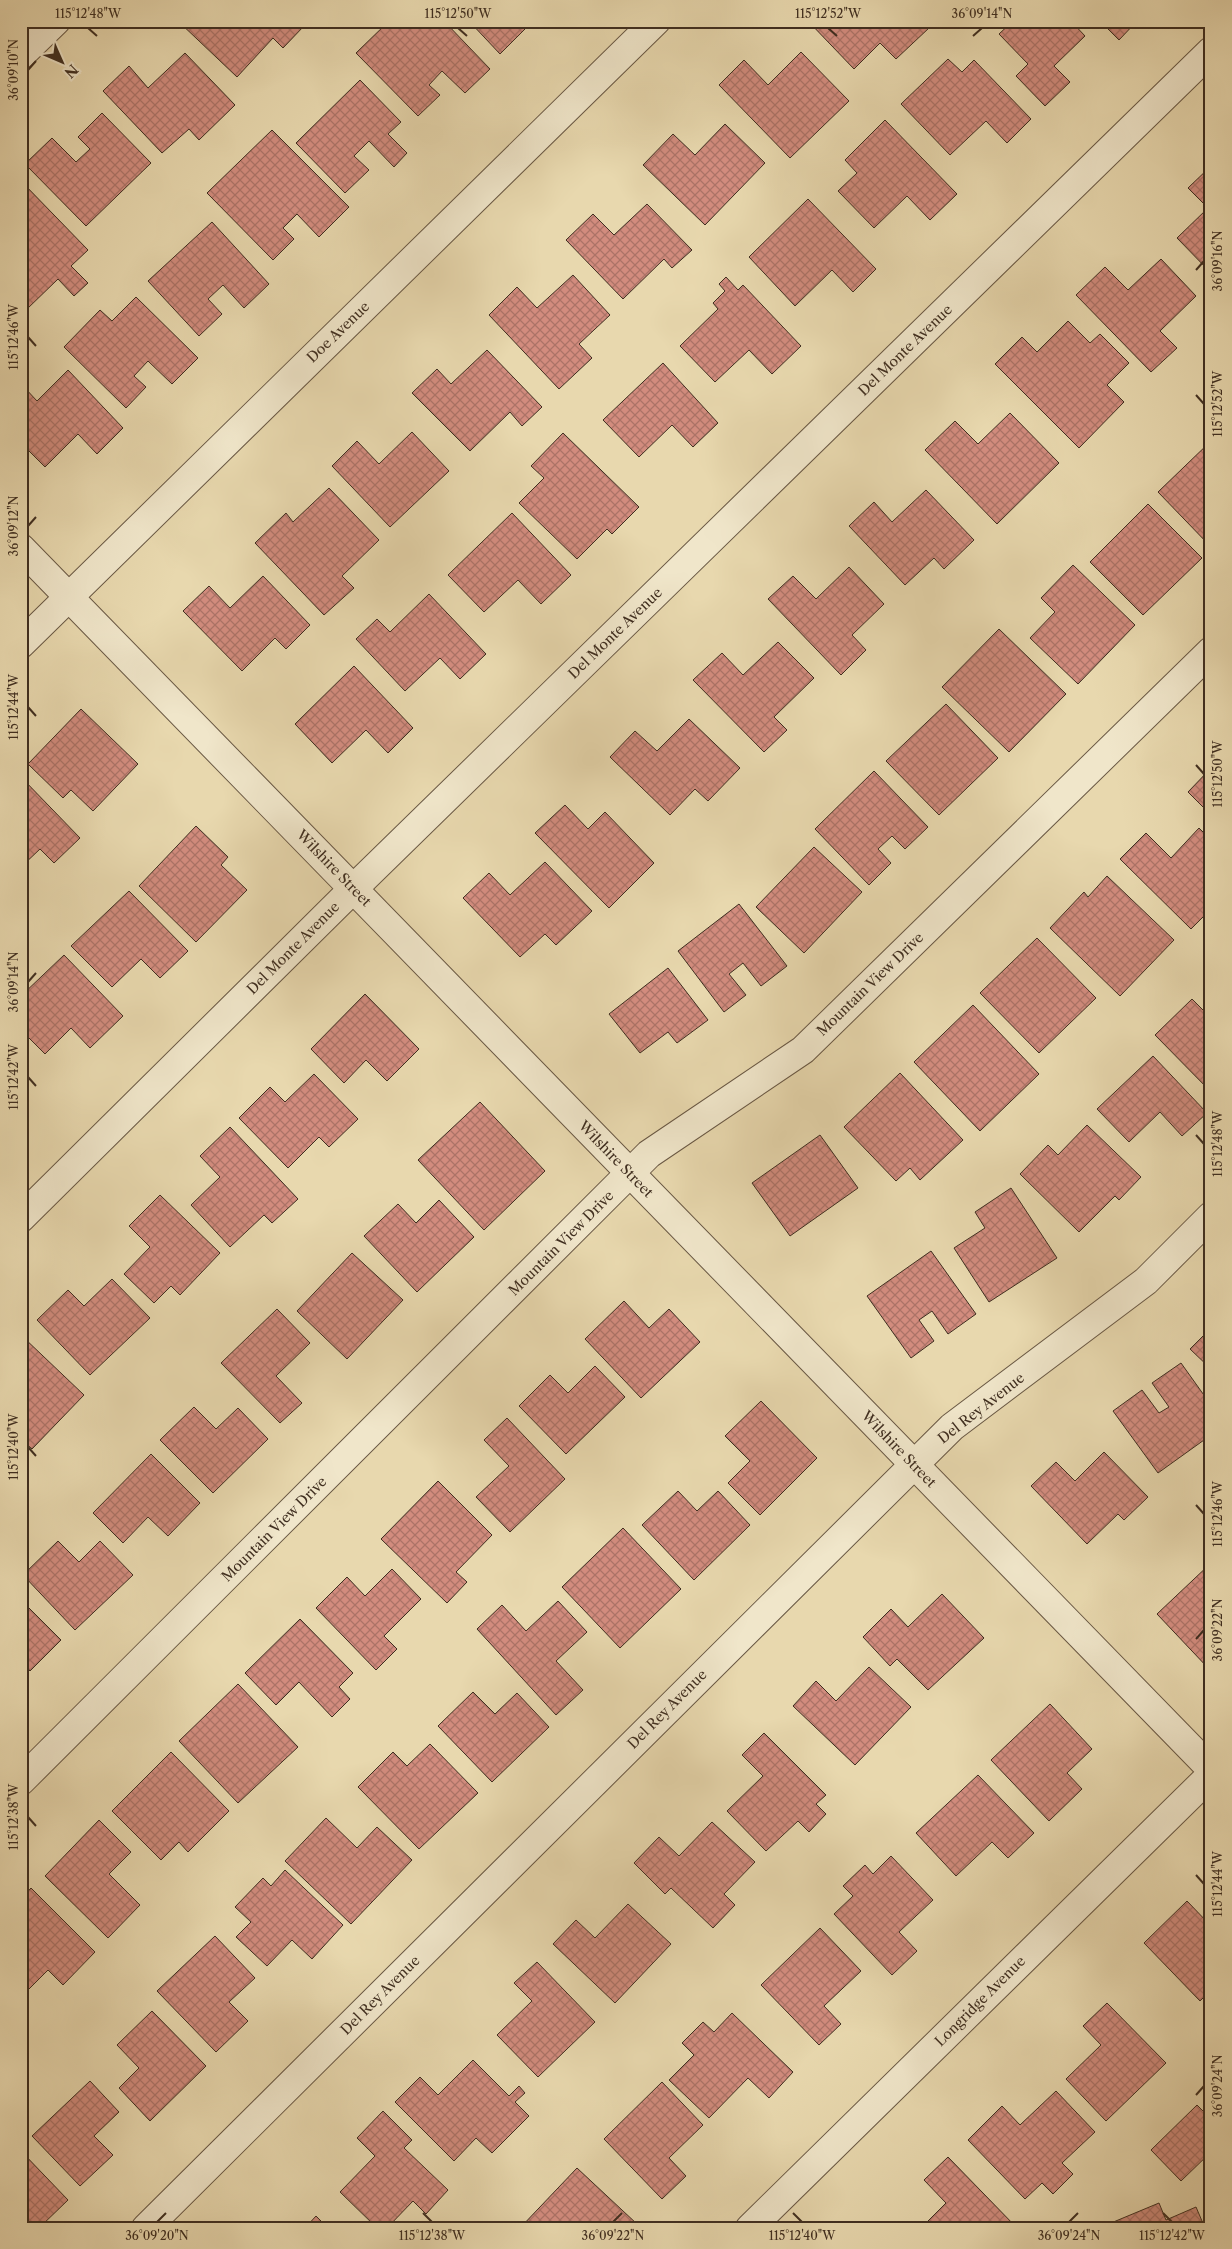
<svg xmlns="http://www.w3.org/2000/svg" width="1232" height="2249" font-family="'Libre Caslon Text',serif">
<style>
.building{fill:url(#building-cross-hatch);stroke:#3f2e20}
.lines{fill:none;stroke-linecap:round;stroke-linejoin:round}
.street-casing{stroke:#695844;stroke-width:30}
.street{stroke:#f0e6ca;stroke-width:28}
.ticks{fill:none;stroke:#3f2e20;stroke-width:2}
.labels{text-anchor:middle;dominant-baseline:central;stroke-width:5;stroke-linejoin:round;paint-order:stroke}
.street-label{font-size:14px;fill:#3f2e20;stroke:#f0e6ca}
.neatline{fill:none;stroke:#3f2e20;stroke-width:2}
.ticks-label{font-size:12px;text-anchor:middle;fill:#3f2e20}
</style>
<defs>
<pattern id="building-cross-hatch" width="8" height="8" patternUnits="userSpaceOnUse" patternTransform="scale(1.25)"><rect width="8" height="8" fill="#d28c7e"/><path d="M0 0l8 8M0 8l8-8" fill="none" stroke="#ac7367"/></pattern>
</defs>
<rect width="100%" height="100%" fill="#e8d8ae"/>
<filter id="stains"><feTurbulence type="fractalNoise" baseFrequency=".004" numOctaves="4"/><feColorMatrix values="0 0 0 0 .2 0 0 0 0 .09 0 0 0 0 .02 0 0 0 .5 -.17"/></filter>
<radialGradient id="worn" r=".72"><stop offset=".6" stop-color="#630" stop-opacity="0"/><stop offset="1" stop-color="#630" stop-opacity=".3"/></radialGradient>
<!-- building -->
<g class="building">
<polygon points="178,21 299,21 304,26 283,48 273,38 237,77"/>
<polygon points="389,21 444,21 490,69 465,93 442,71 429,85 440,95 418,116 356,53"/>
<polygon points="469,21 533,21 500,54"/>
<polygon points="808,21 923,21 929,28 896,59 880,43 854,69"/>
<polygon points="1013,21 1071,21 1085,36 1054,66 1070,82 1045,106 1016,76 1028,64 999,34"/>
<polygon points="1100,21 1137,21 1119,40"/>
<polygon points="801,52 849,101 790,158 719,85 744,60 768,85"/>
<polygon points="185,53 235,105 199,140 189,129 162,153 103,91 129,66 148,88"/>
<polygon points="948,59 962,72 974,60 1031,119 1007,143 986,121 950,155 901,104"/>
<polygon points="360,80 401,122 388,134 407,153 394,167 369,141 354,156 369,170 345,193 296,143"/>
<polygon points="102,113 151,163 86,226 25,164 52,138 76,162 90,149 78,137"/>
<polygon points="885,120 957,194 930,220 907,196 874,228 838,191 857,173 845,160"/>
<polygon points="725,124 765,163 705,225 643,165 673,134 695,155"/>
<polygon points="272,130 349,207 319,237 297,214 283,228 294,239 273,260 207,193"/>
<polygon points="1211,166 1211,273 1177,238 1208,208 1188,188"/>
<polygon points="21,181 88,250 71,266 88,283 74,296 58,279 26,310 21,305"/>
<polygon points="808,199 876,269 853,292 832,270 795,306 749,257"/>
<polygon points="647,204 692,250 672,268 664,259 623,299 566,240 593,214 614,235"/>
<polygon points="212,222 269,284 244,308 223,285 208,299 222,314 199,336 148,281"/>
<polygon points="1161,259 1196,296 1160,331 1177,348 1151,372 1076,295 1105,267 1128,290"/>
<polygon points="573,275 610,315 579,344 592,358 559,389 489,315 517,287 537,308"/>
<polygon points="726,277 738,290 743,285 801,346 772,374 749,350 715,382 680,346 718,309 713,303 725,291 719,284"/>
<polygon points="136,297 198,358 172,384 148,361 134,376 146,387 126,408 64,347 100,310 112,321"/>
<polygon points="1068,321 1090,343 1100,334 1129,363 1107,385 1124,402 1079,448 995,364 1022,337 1037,352"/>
<polygon points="487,350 542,407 522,426 510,412 470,451 412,393 437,369 451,384"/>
<polygon points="663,363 718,423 693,447 672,425 639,457 603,420"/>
<polygon points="68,370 123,428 97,454 78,434 45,467 21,443 21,390 24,387 37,401"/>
<polygon points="1010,413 1059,463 997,524 925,450 955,421 978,444"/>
<polygon points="412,432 449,471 390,527 332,466 357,441 379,464"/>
<polygon points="563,433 639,507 612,534 607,529 577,559 519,503 544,478 531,466"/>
<polygon points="1211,441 1210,506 1211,547 1158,492"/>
<polygon points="329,488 379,540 342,576 354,588 324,615 255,543 286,513 293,522"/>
<polygon points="926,490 974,540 944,569 934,558 905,585 849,526 874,502 892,522"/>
<polygon points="1148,504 1202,558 1143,615 1090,562"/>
<polygon points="512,513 571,575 541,604 518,580 484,612 448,575"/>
<polygon points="1073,565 1135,625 1078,684 1030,638 1055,612 1041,598"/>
<polygon points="849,567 884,604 852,635 866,650 841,675 768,599 793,576 816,599"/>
<polygon points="263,576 310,625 286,649 275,638 242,671 183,611 209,586 230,608"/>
<polygon points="429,594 486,654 460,679 440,658 405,691 356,639 377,619 390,632"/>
<polygon points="999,629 1066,694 1009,752 942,687"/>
<polygon points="778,642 814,678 774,717 787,730 764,752 693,680 722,653 743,675"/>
<polygon points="354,666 413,728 388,753 366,730 332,763 295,724"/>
<polygon points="946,704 998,758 939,815 886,761"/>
<polygon points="81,709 138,764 93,811 71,790 63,798 28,764"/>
<polygon points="689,719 740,768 708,801 695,789 670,815 610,757 635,731 657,751"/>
<polygon points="1211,768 1211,815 1188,792"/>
<polygon points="874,771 928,827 905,849 892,836 878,849 891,863 869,885 815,829"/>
<polygon points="21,777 80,838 54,863 40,849 21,867"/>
<polygon points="565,805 588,829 605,812 654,863 609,908 535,833"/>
<polygon points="196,826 228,857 221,865 247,890 196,942 139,886"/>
<polygon points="1199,828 1211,840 1211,909 1191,929 1120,859 1146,833 1171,858"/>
<polygon points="814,847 862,892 804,953 756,907"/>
<polygon points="545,862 592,911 556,945 545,934 520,957 463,898 489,873 510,895"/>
<polygon points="1107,876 1174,940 1120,996 1050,928 1084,892 1088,897"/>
<polygon points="129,891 188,951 160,978 141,959 112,987 71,946"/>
<polygon points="739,904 787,966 761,986 743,963 729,974 746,995 724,1012 678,951"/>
<polygon points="1037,938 1096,998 1039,1053 980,993"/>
<polygon points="64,955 123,1016 90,1048 71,1028 45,1054 21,1030 21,996"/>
<polygon points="668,968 708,1020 677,1043 668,1032 640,1053 609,1014"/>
<polygon points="365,994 419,1049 387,1081 366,1060 344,1083 311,1049"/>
<polygon points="1192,999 1204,1011 1211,1005 1211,1092 1155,1035"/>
<polygon points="973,1005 1039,1074 980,1131 914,1062"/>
<polygon points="21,1050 29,1058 21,1066"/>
<polygon points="1153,1056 1207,1113 1182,1136 1160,1112 1129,1142 1097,1109"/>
<polygon points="900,1073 963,1140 920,1180 910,1168 896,1181 844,1127"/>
<polygon points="314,1074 358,1119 329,1147 319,1137 288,1168 239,1118 270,1087 285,1102"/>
<polygon points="480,1102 545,1171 484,1230 418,1160"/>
<polygon points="1087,1125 1141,1177 1119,1200 1115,1196 1079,1232 1020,1174 1048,1145 1058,1155"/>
<polygon points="230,1127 298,1199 272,1223 264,1215 230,1247 191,1205 220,1177 200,1156"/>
<polygon points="820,1135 858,1188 790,1236 752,1183"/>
<polygon points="1011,1188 1057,1258 989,1302 954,1248 985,1228 975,1212"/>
<polygon points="160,1195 220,1253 180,1295 171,1286 154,1303 124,1274 150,1247 129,1226"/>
<polygon points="439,1200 474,1237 417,1292 364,1236 398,1204 416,1223"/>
<polygon points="931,1251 976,1314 948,1334 932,1311 919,1320 934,1341 911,1358 867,1296"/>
<polygon points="352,1253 403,1300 347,1359 297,1311"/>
<polygon points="112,1279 150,1318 90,1375 37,1320 68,1290 84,1306"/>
<polygon points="624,1301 649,1328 669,1309 700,1342 641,1398 585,1339"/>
<polygon points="277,1309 310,1343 276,1376 302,1403 280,1423 221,1363"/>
<polygon points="1211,1328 1211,1369 1190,1349"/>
<polygon points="22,1336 84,1395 32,1449 21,1439"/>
<polygon points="1181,1363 1211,1405 1211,1435 1158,1473 1113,1411 1142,1390 1159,1413 1169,1407 1152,1383"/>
<polygon points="595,1366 625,1397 566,1454 519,1406 550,1375 568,1393"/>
<polygon points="761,1401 817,1458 760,1515 728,1483 750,1461 725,1436"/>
<polygon points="194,1407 216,1429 238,1408 268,1439 213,1493 160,1440"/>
<polygon points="507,1418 565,1479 510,1532 476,1497 509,1466 484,1440"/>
<polygon points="1104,1452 1148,1497 1124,1520 1118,1514 1087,1544 1031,1486 1056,1462 1075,1481"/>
<polygon points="151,1454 200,1503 168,1536 148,1517 123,1543 93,1513"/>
<polygon points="438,1481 492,1535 456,1572 467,1582 447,1603 381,1539"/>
<polygon points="678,1491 697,1511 718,1491 750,1525 694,1580 642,1525"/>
<polygon points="623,1528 681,1589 620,1648 562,1587"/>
<polygon points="58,1541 79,1562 100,1541 133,1575 75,1630 23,1575"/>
<polygon points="1211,1563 1211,1667 1209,1669 1157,1614"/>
<polygon points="392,1569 421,1599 384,1636 397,1649 376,1670 316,1608 347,1577 365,1596"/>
<polygon points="942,1594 984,1638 928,1690 897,1659 890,1666 863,1637 891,1609 908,1627"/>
<polygon points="21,1600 61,1640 30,1671 21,1661"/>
<polygon points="558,1601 587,1632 556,1661 583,1690 556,1715 477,1629 502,1605 526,1631"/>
<polygon points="300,1619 353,1673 339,1687 350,1699 332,1717 299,1682 276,1705 245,1673"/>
<polygon points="869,1667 911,1707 855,1765 793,1706 816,1681 836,1701"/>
<polygon points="238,1684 298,1747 238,1803 179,1741"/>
<polygon points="473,1692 495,1714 517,1693 549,1727 492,1782 438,1726"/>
<polygon points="1050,1704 1092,1749 1067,1773 1082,1789 1049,1821 991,1760"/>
<polygon points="764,1733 826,1795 816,1804 826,1814 809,1832 798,1821 766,1851 727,1811 763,1776 742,1755"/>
<polygon points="430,1744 478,1793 419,1849 358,1787 393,1752 407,1766"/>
<polygon points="171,1752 229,1811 188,1852 179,1842 161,1860 112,1811"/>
<polygon points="978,1775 1034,1833 1008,1858 992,1842 956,1876 916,1833"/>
<polygon points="326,1818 357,1848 377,1827 412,1860 351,1924 285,1861"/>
<polygon points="99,1820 131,1852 109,1874 140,1905 108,1938 45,1876"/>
<polygon points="712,1822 755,1862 724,1894 735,1905 713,1928 671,1888 665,1894 634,1863 659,1837 679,1856"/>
<polygon points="891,1856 933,1900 899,1932 917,1951 892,1975 834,1914 853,1896 843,1886 865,1865 873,1874"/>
<polygon points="285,1870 343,1925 312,1959 292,1940 267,1966 236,1937 251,1922 235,1907 263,1878 271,1886"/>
<polygon points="31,1888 95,1952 63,1985 48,1970 24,1994 21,1991 21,1899"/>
<polygon points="1187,1901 1211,1926 1211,1990 1200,2001 1144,1943"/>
<polygon points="628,1904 671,1944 615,2003 553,1944 576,1920 595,1938"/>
<polygon points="820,1928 861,1971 824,2006 841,2024 819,2045 761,1985"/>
<polygon points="215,1936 255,1978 229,2002 248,2021 216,2052 157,1991"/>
<polygon points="537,1962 595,2022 538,2077 497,2035 532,2001 514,1983"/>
<polygon points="1107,2003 1166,2063 1106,2121 1066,2079 1101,2045 1083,2026"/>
<polygon points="152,2011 206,2066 150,2121 119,2088 139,2068 117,2045"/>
<polygon points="732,2013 793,2072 769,2098 748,2078 709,2118 669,2080 694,2055 682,2043 703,2022 714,2032"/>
<polygon points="473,2060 509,2096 519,2086 525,2093 515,2102 529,2116 492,2153 476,2138 454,2161 395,2102 420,2077 438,2095"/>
<polygon points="90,2081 119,2112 94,2136 113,2155 80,2186 32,2136"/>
<polygon points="662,2082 703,2125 669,2158 686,2176 662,2199 604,2139"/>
<polygon points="1056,2091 1095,2132 1062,2163 1073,2174 1053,2194 1042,2183 1025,2199 968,2140 1002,2106 1020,2125"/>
<polygon points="1197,2105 1211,2119 1211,2152 1181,2181 1151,2150"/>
<polygon points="383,2111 412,2140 404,2148 448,2190 426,2214 413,2201 387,2228 377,2228 340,2192 375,2156 357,2138"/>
<polygon points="21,2151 68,2200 39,2228 21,2228"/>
<polygon points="948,2157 1017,2228 921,2228 946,2203 924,2180"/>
<polygon points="577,2168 637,2224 633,2228 520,2228"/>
<polygon points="1159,2203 1166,2220 1196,2207 1205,2228 1113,2228 1111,2223"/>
<polygon points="316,2216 328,2228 305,2228"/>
</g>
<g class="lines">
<!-- street casing -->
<g class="street-casing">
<g id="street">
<polyline points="21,55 56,21"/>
<polyline points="21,548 1211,1769"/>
<polyline points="21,644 656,21"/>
<polyline points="21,1218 353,889 1211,51"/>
<polyline points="21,1781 649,1154 803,1050 1211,651"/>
<polyline points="146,2228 952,1427 1146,1281 1211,1216"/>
<polyline points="750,2228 1211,1775"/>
</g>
</g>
<!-- street -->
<use href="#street" class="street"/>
</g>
<!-- ticks -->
<path class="ticks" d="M88,28L97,36M458,28L467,36M828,28L837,36M973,36L982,28M28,70L36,61M1196,270L1204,261M28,337L36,346M1196,395L1204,404M28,526L36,517M28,707L36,716M1196,765L1204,774M28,982L36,973M28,1077L36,1086M1196,1135L1204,1144M28,1447L36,1456M1196,1505L1204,1514M1196,1639L1204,1630M28,1817L36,1826M1196,1875L1204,1884M1196,2095L1204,2086M423,2213L432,2222M793,2213L802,2222M1163,2213L1172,2222M157,2222L166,2213M613,2222L622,2213M1069,2222L1078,2213"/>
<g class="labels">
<!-- street labels -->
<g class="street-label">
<text transform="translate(338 332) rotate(-44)">Doe Avenue</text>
<text transform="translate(905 350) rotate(-44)">Del Monte Avenue</text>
<text transform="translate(615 633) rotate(-44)">Del Monte Avenue</text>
<text transform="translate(334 868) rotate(46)">Wilshire Street</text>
<text transform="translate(293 948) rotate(-45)">Del Monte Avenue</text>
<text transform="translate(870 984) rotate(-44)">Mountain View Drive</text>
<text transform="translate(616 1159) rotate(46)">Wilshire Street</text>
<text transform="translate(561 1243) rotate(-45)">Mountain View Drive</text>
<text transform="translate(981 1408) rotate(-38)">Del Rey Avenue</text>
<text transform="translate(899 1449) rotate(46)">Wilshire Street</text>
<text transform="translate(274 1529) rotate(-45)">Mountain View Drive</text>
<text transform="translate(667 1709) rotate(-45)">Del Rey Avenue</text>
<text transform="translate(380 1995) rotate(-45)">Del Rey Avenue</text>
<text transform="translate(980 2001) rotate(-45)">Longridge Avenue</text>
</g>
</g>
<!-- margin -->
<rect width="1232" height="2249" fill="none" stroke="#e8d8ae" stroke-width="55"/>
<!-- north arrow -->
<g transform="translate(62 62) rotate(135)" stroke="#f0e6ca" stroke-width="4" paint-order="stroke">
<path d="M0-4L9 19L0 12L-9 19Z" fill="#3f2e20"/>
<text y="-8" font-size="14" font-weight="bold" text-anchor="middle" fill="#3f2e20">N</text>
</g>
<rect x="28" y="28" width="1176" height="2194" class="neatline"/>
<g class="ticks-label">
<text x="88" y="18">115°12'48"W</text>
<text x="458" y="18">115°12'50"W</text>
<text x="828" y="18">115°12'52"W</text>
<text x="982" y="18">36°09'14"N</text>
<text transform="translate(14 70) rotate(-90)" y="4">36°09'10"N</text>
<text transform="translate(1218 261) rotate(-90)" y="4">36°09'16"N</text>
<text transform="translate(14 337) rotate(-90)" y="4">115°12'46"W</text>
<text transform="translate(1218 404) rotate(-90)" y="4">115°12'52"W</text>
<text transform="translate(14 526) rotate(-90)" y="4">36°09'12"N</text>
<text transform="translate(14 707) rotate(-90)" y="4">115°12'44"W</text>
<text transform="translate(1218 774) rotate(-90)" y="4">115°12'50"W</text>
<text transform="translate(14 982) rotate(-90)" y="4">36°09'14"N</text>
<text transform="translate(14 1077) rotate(-90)" y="4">115°12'42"W</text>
<text transform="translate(1218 1144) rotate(-90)" y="4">115°12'48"W</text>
<text transform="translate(14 1447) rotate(-90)" y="4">115°12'40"W</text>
<text transform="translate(1218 1514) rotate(-90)" y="4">115°12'46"W</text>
<text transform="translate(1218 1630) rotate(-90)" y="4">36°09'22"N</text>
<text transform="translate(14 1817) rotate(-90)" y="4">115°12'38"W</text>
<text transform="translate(1218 1884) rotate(-90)" y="4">115°12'44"W</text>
<text transform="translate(1218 2086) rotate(-90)" y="4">36°09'24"N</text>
<text x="157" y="2240">36°09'20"N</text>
<text x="432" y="2240">115°12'38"W</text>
<text x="613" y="2240">36°09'22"N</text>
<text x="802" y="2240">115°12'40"W</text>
<text x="1069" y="2240">36°09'24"N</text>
<text x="1172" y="2240">115°12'42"W</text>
</g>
<rect width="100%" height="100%" filter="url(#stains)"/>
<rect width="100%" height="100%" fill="url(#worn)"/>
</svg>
